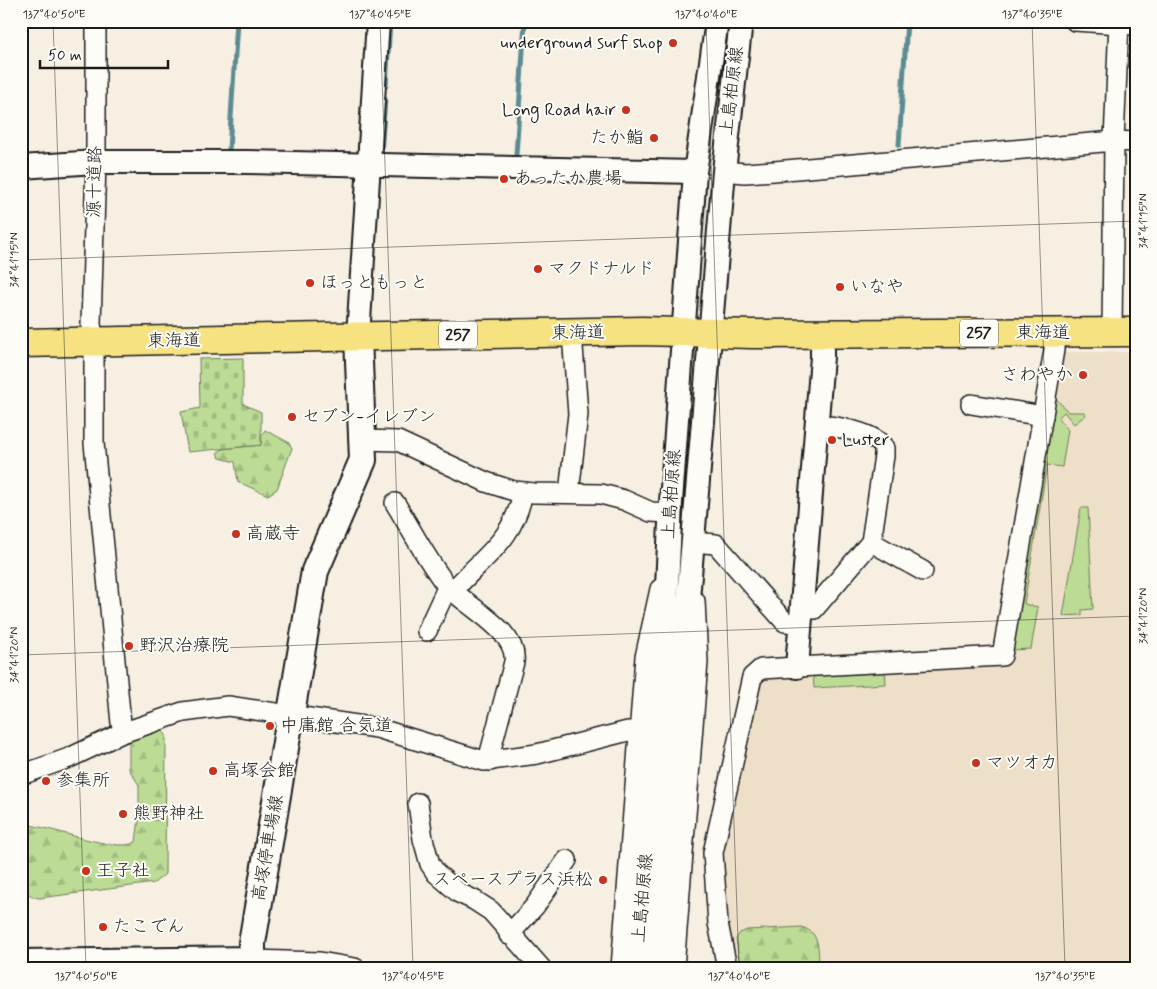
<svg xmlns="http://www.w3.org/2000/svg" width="1157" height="989" font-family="Mynerve,'Klee One',sans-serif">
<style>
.built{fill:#eedfc9}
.green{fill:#bcdc95;stroke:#6c7c58}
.forest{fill:url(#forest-firs);stroke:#6c7c58}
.cemetery{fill:url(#cemetery-stones);stroke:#6c7c58}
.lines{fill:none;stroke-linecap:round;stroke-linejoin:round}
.stream{stroke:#5b8b93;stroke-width:5}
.minor-casing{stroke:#1c1c1c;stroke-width:22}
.tertiary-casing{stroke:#1c1c1c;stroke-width:26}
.secondary-casing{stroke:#1c1c1c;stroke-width:30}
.trunk-casing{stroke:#1c1c1c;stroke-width:31}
.minor{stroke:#fdfcf7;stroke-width:19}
.tertiary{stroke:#fdfcf7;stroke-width:22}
.secondary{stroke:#fdfcf7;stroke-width:26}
.trunk{stroke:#f6e281;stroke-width:28}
.ticks{fill:none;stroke:#1c1c1c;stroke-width:1;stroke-opacity:0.45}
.poi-dot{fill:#c8321e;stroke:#fdfcf7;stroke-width:2}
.labels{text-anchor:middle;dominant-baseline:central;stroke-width:4;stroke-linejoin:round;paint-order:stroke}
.shield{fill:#fdfcf7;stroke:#605f5e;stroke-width:1}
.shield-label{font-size:16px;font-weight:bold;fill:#1c1c1c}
.poi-label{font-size:18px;fill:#1c1c1c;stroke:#fdfcf7;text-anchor:start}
.street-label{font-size:18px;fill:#1c1c1c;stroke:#fdfcf7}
.neatline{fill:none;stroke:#1c1c1c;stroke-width:2}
.ticks-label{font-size:12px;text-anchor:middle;fill:#1c1c1c}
</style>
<defs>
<pattern id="forest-firs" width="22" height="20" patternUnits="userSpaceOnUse" patternTransform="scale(1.25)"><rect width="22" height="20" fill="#bcdc95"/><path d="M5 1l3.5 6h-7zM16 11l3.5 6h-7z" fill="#a1bc80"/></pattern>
<pattern id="cemetery-stones" width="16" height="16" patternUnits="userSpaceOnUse" patternTransform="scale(1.25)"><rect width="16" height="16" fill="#bcdc95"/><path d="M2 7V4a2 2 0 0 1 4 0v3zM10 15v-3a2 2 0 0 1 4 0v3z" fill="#a1bc80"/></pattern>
</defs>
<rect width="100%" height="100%" fill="#f6efe2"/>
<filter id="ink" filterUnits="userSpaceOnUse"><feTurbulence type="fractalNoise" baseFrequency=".02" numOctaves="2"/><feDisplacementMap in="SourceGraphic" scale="10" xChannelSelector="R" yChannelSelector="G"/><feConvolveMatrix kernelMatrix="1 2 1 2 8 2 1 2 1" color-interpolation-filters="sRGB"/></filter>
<g filter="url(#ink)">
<!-- built -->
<polygon class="built" points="1060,352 1136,352 1136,968 736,968 727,921 722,854 760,680 767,674 1008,661"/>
<!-- green -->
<g class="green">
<polygon points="1053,395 1068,412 1084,412 1086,415 1074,424 1064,412 1058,418 1068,430 1062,467 1047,465 1024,604 1038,607 1031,649 1010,650"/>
<polygon points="1081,508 1088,508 1093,609 1082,610 1082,615 1063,616"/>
<polygon points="885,668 886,684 814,688 813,672"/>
</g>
<!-- forest -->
<g class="forest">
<polygon points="265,430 288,442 292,448 277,489 268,495 238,482 235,462 220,458 217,453 223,449 261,445 262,434"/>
<path d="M161,729L166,735L165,874L154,883L40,898C30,897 27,894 24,884L23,833L28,825C52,827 118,854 136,842L139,818V785L129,769V742L131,739Z"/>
<path d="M801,927C821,932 818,950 819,968H741L736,939L740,933L747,930Z"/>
</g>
<!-- cemetery -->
<polygon class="cemetery" points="243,358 243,404 261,412 261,445 188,452 181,412 200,408 199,359"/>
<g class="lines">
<!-- stream -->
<g class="stream">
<polyline points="386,86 390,21"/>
<polyline points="899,145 907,21"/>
<polyline points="229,150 237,21"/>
<polyline points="381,153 385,99"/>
<polyline points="516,155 525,21"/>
</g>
<!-- minor casing -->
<g class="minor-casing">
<g id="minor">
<polyline points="96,21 96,162 91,324 94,342 94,443 121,723 124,732"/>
<polyline points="1075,21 1136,25"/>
<polyline points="724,171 745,173 774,171 1114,141 1136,142"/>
<polyline points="1112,333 1114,141 1119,21"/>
<polyline points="971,404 1043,416"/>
<polyline points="363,440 398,441 486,482 514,491 534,493 601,494 624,500 651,512 670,513"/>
<polyline points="569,493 578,414 572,333"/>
<path d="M395,503C411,529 425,557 444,582C462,605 519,630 514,662L490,753V761"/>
<polyline points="692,542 716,544 785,622 800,623"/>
<polyline points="871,542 923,571"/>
<path d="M453,591C482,557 514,541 523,492"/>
<path d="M802,608L814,609L871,542L884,456V448C875,432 835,426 817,425"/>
<polyline points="427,631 445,592 449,588"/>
<polyline points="21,775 69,758 122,733 183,712 228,706 377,728 484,761 537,754 628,731 640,732"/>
<polyline points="418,803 423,839 430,864 436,873 459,893 474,900 491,911 541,968"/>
<polyline points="509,935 535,906 567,860"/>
<polyline points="252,960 320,962 355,968"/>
<polyline points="621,968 645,657 660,589"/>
<polyline points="674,968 698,662 695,601"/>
<polyline points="727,968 718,923 713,853 752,677 761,669 1002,656 1054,350 1054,333"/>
</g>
</g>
<!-- tertiary casing -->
<g class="tertiary-casing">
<g id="tertiary">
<polyline points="21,167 96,162 246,162 695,172"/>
<polyline points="358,337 378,21"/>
<polyline points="797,667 822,357 822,333"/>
<polyline points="638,968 665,628 671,502 695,172 717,21"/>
<polyline points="657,968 724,171 741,21"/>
</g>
</g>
<!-- secondary casing -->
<g class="secondary-casing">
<polyline id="secondary" points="21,963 252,960 252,943 315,571 363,460 358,337"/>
</g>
<!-- trunk casing -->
<g class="trunk-casing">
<polyline id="trunk" points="21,343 642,331 752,334 1136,332"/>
</g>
<!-- minor -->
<use href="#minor" class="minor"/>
<!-- tertiary -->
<use href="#tertiary" class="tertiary"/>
<!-- secondary -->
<use href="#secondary" class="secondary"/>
<!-- trunk -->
<use href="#trunk" class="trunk"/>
</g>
</g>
<!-- ticks -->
<path class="ticks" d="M53,21L86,968M380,21L413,968M706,21L739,968M1032,21L1065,968M21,260L1136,221M21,655L1136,616"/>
<!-- markers -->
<g class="poi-dot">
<circle cx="673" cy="43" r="5"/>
<circle cx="626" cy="110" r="5"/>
<circle cx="654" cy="138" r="5"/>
<circle cx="504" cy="179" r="5"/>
<circle cx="538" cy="269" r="5"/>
<circle cx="310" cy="283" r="5"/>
<circle cx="840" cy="287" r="5"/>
<circle cx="1083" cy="375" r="5"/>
<circle cx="292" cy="417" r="5"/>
<circle cx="832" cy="440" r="5"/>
<circle cx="236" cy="534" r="5"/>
<circle cx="129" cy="646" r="5"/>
<circle cx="270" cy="726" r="5"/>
<circle cx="976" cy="763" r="5"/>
<circle cx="213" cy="771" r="5"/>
<circle cx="46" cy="781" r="5"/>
<circle cx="123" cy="814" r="5"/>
<circle cx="86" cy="871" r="5"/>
<circle cx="603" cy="880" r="5"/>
<circle cx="103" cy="927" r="5"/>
</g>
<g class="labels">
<!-- shield labels -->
<g class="shield">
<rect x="960" y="319.5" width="38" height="27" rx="4"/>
<rect x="439" y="321.5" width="38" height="27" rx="4"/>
</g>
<g class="shield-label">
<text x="979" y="333">257</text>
<text x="458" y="335">257</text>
</g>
<!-- poi labels -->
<g class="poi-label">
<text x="663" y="43" text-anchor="end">underground surf shop</text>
<text x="616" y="110" text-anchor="end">Long Road hair</text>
<text x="644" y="138" text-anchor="end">たか鮨</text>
<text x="514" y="179">あったか農場</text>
<text x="548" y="269">マクドナルド</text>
<text x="320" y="283">ほっともっと</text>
<text x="850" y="287">いなや</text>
<text x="1073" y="375" text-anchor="end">さわやか</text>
<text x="302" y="417">セブン-イレブン</text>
<text x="842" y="440">Luster</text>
<text x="246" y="534">高蔵寺</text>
<text x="139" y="646">野沢治療院</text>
<text x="280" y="726">中庸館 合気道</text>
<text x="986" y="763">マツオカ</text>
<text x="223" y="771">高塚会館</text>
<text x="56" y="781">参集所</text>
<text x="133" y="814">熊野神社</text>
<text x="96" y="871">王子社</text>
<text x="593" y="880" text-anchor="end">スペースプラス浜松</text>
<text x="113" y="927">たこでん</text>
</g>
<!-- street labels -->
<g class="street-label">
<text transform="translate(732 91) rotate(-83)">上島柏原線</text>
<text transform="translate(95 182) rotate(-89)">源十道路</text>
<text transform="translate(578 333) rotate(-1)">東海道</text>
<text x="1043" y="333">東海道</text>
<text transform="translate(174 341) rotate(-1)">東海道</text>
<text transform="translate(672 494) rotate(-86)">上島柏原線</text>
<text transform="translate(268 848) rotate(-80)">高塚停車場線</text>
<text transform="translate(643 898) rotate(-85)">上島柏原線</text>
</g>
</g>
<!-- margin -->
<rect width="1157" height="989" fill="none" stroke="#fdfcf7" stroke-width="55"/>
<!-- scale -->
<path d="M40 60v8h128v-8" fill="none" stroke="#1c1c1c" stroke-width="2.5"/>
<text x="48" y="60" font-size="15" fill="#1c1c1c" stroke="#fdfcf7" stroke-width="4" paint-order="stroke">50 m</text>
<rect x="28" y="28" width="1102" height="934" class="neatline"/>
<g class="ticks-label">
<text x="54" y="18">137°40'50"E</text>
<text x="380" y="18">137°40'45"E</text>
<text x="706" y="18">137°40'40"E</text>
<text x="1032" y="18">137°40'35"E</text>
<text transform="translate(1143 221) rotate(-90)" y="4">34°41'15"N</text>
<text transform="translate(14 260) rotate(-90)" y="4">34°41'15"N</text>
<text transform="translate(1143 616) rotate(-90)" y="4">34°41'20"N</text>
<text transform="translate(14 655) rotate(-90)" y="4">34°41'20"N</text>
<text x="86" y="980">137°40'50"E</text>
<text x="413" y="980">137°40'45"E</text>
<text x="739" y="980">137°40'40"E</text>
<text x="1065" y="980">137°40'35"E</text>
</g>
</svg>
